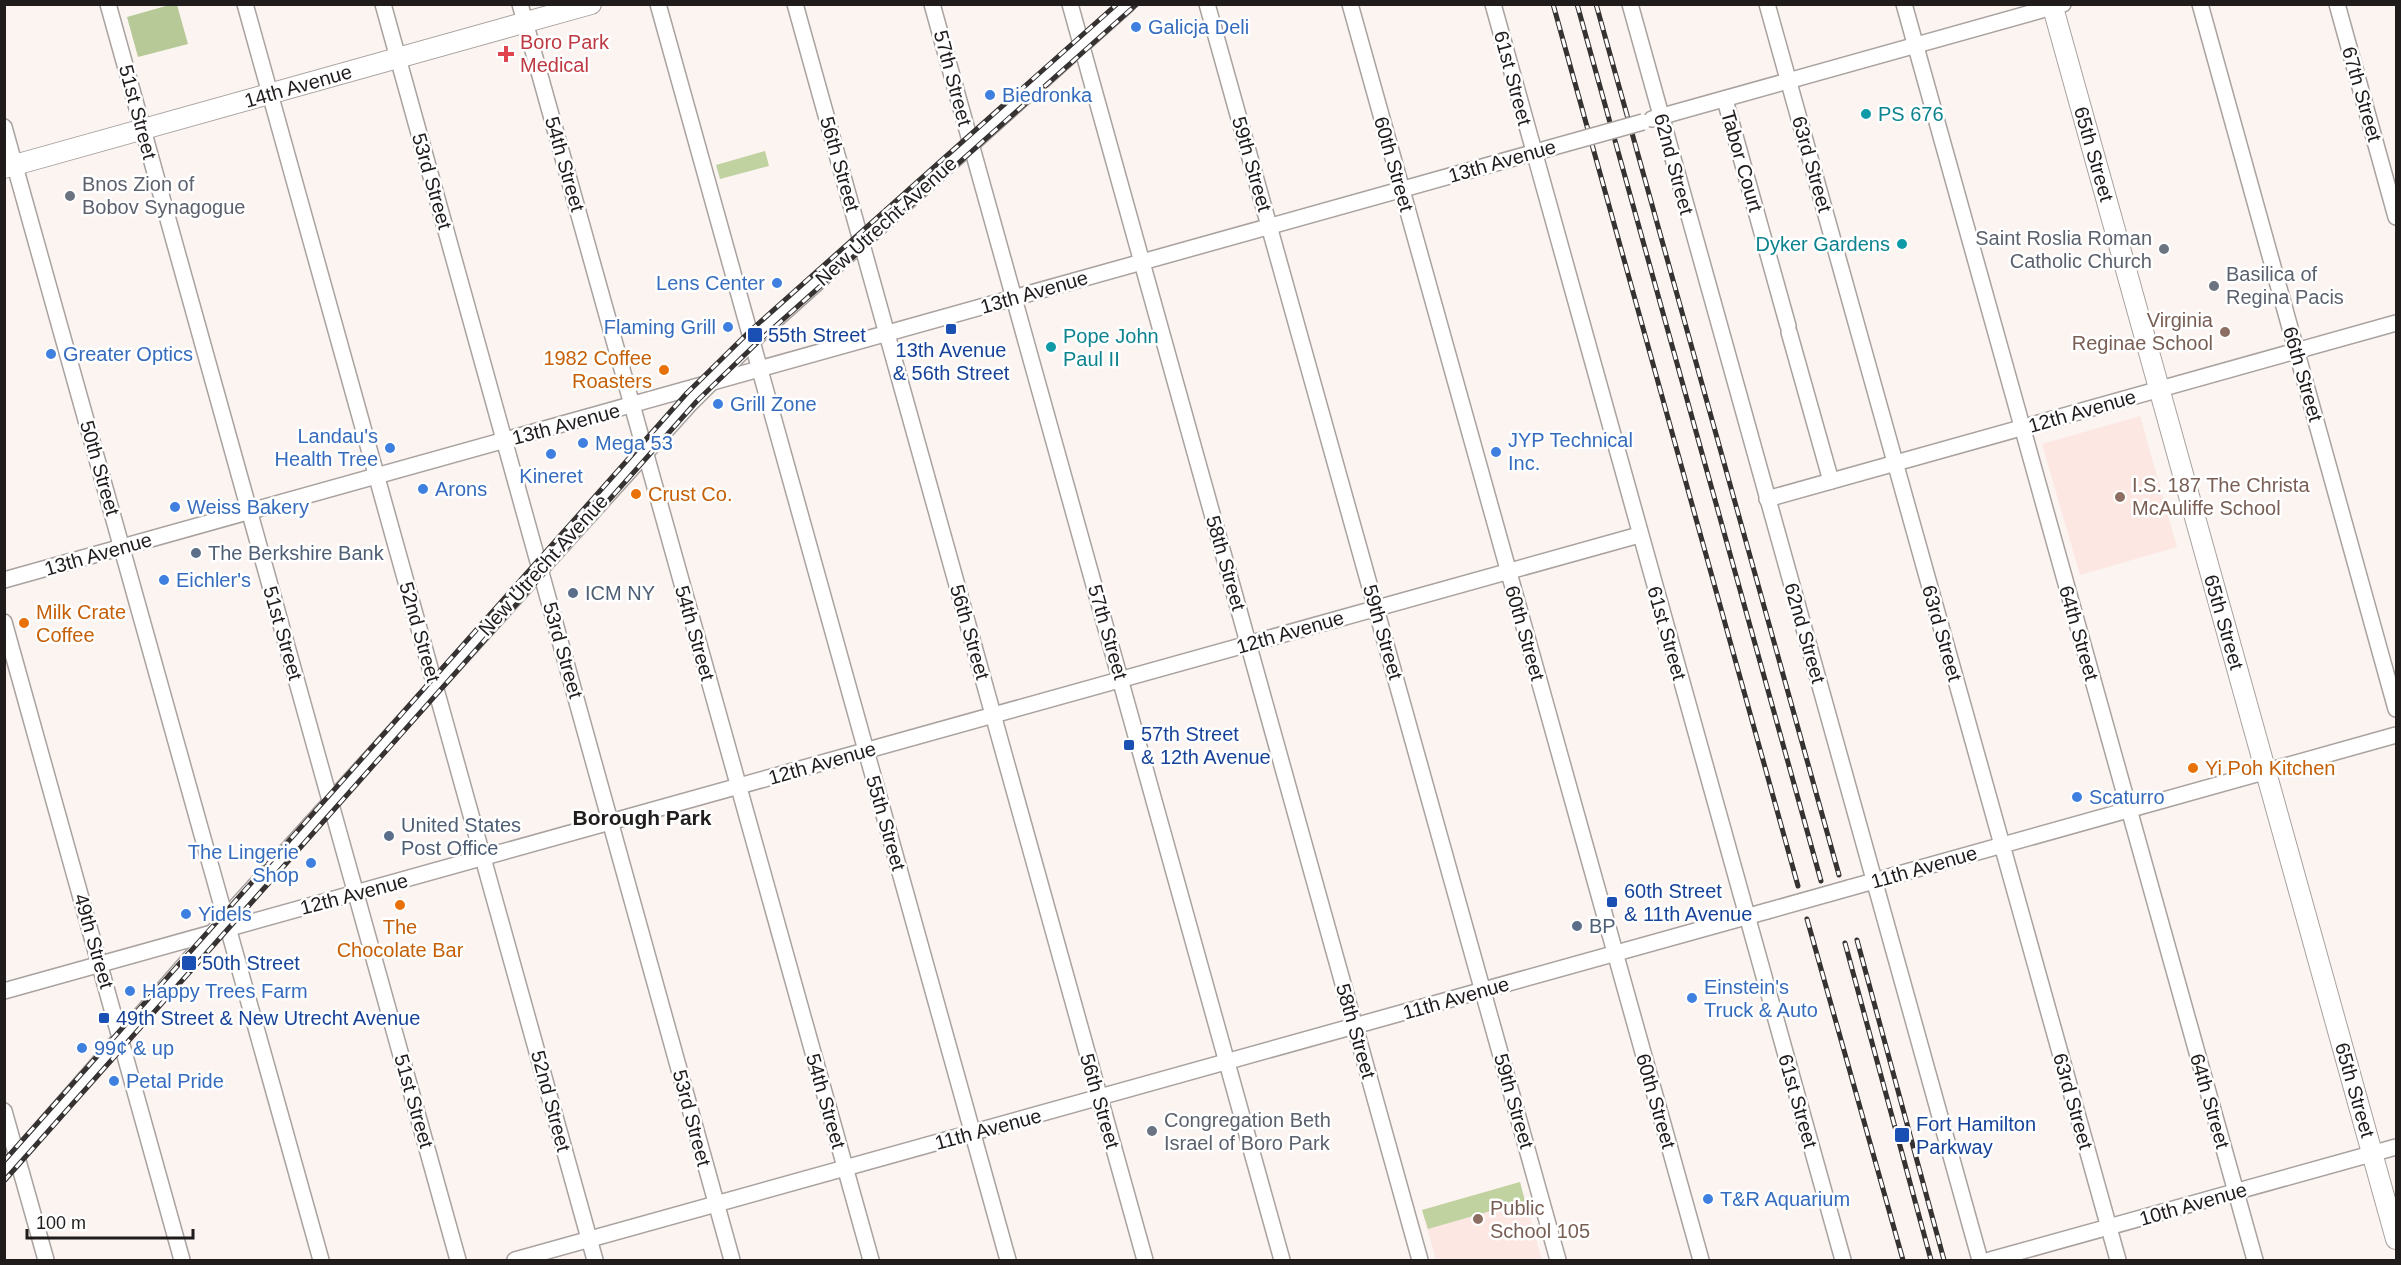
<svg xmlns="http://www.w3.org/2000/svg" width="2401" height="1265" font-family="Arial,sans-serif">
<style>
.education{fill:#fce7e2}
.green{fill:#bfd2a0}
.forest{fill:#b6c996}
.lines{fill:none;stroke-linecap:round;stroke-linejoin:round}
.minor-casing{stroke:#a9a29f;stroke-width:18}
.major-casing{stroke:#a9a29f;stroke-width:22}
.minor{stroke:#fff;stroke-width:15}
.major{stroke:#fff;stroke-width:20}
.rail-casing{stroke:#353231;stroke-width:5}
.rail{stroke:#fff;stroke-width:3;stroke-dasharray:9;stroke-linecap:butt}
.minor-bridge-casing{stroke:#a9a29f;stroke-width:18;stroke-linecap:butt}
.minor-bridge{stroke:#fff;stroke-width:15}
.shop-dot{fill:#3f7fe0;stroke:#fff;stroke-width:2}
.health-dot{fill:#e0444e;stroke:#fff;stroke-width:2}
.culture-dot{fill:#0f9aa8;stroke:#fff;stroke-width:2}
.worship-dot{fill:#6b7280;stroke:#fff;stroke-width:2}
.transit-dot{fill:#1a4fb4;stroke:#fff;stroke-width:2}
.education-dot{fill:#8d6e63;stroke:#fff;stroke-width:2}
.food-dot{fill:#e8710a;stroke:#fff;stroke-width:2}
.service-dot{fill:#5c6f8a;stroke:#fff;stroke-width:2}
.labels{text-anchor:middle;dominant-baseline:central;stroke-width:5;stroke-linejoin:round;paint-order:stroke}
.shop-label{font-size:20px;fill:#366cbe;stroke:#fff;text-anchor:start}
.health-label{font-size:20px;fill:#be3a42;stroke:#fff;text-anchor:start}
.street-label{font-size:20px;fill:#1f1c1b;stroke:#fff}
.culture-label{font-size:20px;fill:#0d838f;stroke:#fff;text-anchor:start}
.worship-label{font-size:20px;fill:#5b616d;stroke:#fff;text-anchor:start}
.education-label{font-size:20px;fill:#785e54;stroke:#fff;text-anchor:start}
.transit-label{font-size:20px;fill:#164399;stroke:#fff;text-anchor:start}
.food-label{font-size:20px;fill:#c56008;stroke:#fff;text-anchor:start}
.service-label{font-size:20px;fill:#4e5e75;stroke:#fff;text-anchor:start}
.neighbourhood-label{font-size:21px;font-weight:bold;fill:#1f1c1b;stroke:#fff}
</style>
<rect width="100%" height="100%" fill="#fbf4f1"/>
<!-- education -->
<g class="education">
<polygon points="2140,416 2177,547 2080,575 2042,444"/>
<polygon points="1520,1182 1542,1260 1436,1260 1422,1210"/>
</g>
<!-- green -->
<g class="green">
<polygon points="765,151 769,166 720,179 716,165"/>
<polygon points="1520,1182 1525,1201 1428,1229 1422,1210"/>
</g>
<!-- forest -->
<polygon class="forest" points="173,4 177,5 188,44 138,57 127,17"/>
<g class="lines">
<!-- minor casing -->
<g class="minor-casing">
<g id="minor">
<polyline points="108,4 458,1260"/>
<polyline points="245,4 595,1260"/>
<polyline points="383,4 732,1260"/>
<polyline points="520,4 871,1260"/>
<polyline points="658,4 1008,1260"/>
<polyline points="795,4 1145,1260"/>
<polyline points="932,4 1282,1260"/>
<polyline points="1070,4 1420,1260"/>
<polyline points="1207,4 1558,1260"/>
<polyline points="1350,4 1701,1260"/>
<polyline points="1493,4 1843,1260"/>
<polyline points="1630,4 1980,1260"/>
<polyline points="1767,4 2118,1260"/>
<polyline points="1904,4 2255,1260"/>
<polyline points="2200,4 2396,709"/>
<polyline points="2337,4 2396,217"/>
<polyline points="1725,100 1788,326"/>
<polyline points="1652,119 2063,4"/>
<polyline points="4,127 321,1260"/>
<polyline points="1789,332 1831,481"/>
<polyline points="1767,499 2396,323"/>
<polyline points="4,580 1550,148"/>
<polyline points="4,622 182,1260"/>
<polyline points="1849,888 2396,735"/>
<polyline points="4,991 1639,535"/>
<polyline points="4,1111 46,1260"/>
<polyline points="4,1171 214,931 689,405 760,334 1128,4"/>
<polyline points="515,1260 1767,911"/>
<polyline points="1990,1260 2396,1147"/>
</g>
</g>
<!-- major casing -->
<g class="major-casing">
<g id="major">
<polyline points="2052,4 2396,1239"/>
<polyline points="4,168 591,4"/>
</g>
</g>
<!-- minor -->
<use href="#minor" class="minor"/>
<!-- major -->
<use href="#major" class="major"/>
<!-- rail casing -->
<g class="rail-casing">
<g id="rail">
<polyline points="1553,4 1798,886"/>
<polyline points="1577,4 1821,881"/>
<polyline points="1596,4 1839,875"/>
<polyline points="1807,919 1903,1260"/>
<polyline points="1857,940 1944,1260"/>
<polyline points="1845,943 1931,1260"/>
<polyline points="4,1161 687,393 750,331 1117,4"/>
<polyline points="4,1181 697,401 760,340 1137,4"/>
</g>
</g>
<!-- rail -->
<use href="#rail" class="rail"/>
<!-- minor-bridge casing -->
<g class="minor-bridge-casing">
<g id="minor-bridge">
<polyline points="1550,148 1643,122"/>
<polyline points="1767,911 1849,888"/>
</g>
</g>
<!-- minor-bridge -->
<use href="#minor-bridge" class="minor-bridge"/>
</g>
<!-- markers -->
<g class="shop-dot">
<circle cx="1136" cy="27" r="6"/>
<circle cx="990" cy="95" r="6"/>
<circle cx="777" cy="283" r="6"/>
<circle cx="728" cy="327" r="6"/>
<circle cx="51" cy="354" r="6"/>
<circle cx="718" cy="404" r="6"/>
<circle cx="583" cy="443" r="6"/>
<circle cx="390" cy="448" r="6"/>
<circle cx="1496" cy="452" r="6"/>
<circle cx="551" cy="454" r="6"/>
<circle cx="423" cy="489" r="6"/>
<circle cx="175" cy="507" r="6"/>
<circle cx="164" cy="580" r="6"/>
<circle cx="2077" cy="797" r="6"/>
<circle cx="311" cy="863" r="6"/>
<circle cx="186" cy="914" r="6"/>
<circle cx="130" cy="991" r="6"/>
<circle cx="1692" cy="998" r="6"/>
<circle cx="82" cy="1048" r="6"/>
<circle cx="114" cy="1081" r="6"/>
<circle cx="1708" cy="1199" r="6"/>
</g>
<path class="health-dot" d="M503 45h6v6h6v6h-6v6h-6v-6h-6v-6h6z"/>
<g class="culture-dot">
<circle cx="1866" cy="114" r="6"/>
<circle cx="1902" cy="244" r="6"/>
<circle cx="1051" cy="347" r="6"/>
</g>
<g class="worship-dot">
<circle cx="70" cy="196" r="6"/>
<circle cx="2164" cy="249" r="6"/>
<circle cx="2214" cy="286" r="6"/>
<circle cx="1152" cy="1131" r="6"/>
</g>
<g class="transit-dot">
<rect x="945" y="323" width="12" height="12" rx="3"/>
<rect x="747" y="327" width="16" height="16" rx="3"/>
<rect x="1123" y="739" width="12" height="12" rx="3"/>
<rect x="1606" y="896" width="12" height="12" rx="3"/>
<rect x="181" y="955" width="16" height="16" rx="3"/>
<rect x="98" y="1012" width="12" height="12" rx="3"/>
<rect x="1894" y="1127" width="16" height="16" rx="3"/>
</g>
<g class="education-dot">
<circle cx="2225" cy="332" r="6"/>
<circle cx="2120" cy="497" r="6"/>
<circle cx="1478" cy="1219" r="6"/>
</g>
<g class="food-dot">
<circle cx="664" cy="370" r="6"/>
<circle cx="636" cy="494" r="6"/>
<circle cx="24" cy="623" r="6"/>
<circle cx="2193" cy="768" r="6"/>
<circle cx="400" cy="905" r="6"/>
</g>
<g class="service-dot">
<circle cx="196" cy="553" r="6"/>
<circle cx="573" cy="593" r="6"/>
<circle cx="389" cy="836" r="6"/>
<circle cx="1577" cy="926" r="6"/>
</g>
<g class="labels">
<!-- shop labels -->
<g class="shop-label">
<text x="1148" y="27">Galicja Deli</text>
<text x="1002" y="95">Biedronka</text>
<text x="765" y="283" text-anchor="end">Lens Center</text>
<text x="716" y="327" text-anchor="end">Flaming Grill</text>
<text x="63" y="354">Greater Optics</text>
<text x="730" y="404">Grill Zone</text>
<text x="378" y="436" text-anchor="end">Landau's<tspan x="378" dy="23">Health Tree</tspan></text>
<text x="1508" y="440">JYP Technical<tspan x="1508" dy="23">Inc.</tspan></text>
<text x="595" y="443">Mega 53</text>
<text x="551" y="476" text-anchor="middle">Kineret</text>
<text x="435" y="489">Arons</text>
<text x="187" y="507">Weiss Bakery</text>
<text x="176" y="580">Eichler's</text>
<text x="2089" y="797">Scaturro</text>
<text x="299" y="852" text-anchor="end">The Lingerie<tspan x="299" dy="23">Shop</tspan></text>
<text x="198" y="914">Yidels</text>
<text x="1704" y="987">Einstein's<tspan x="1704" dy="23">Truck &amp; Auto</tspan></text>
<text x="142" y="991">Happy Trees Farm</text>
<text x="94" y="1048">99¢ &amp; up</text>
<text x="126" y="1081">Petal Pride</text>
<text x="1720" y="1199">T&amp;R Aquarium</text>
</g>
<!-- health labels -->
<g class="health-label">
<text x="520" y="42">Boro Park<tspan x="520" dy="23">Medical</tspan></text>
</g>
<!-- street labels -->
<g class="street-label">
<text transform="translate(953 78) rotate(75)">57th Street</text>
<text transform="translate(1513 78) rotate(75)">61st Street</text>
<text transform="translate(298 86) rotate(-16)">14th Avenue</text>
<text transform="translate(2362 94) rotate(74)">67th Street</text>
<text transform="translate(138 112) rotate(75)">51st Street</text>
<text transform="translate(2094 154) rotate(74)">65th Street</text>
<text transform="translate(1502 161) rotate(-16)">13th Avenue</text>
<text transform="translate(1742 161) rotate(74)">Tabor Court</text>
<text transform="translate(565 164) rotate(74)">54th Street</text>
<text transform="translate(840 164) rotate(74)">56th Street</text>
<text transform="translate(1252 164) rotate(74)">59th Street</text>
<text transform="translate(1394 164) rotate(74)">60th Street</text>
<text transform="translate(1674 164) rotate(75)">62nd Street</text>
<text transform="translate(1812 164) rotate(74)">63rd Street</text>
<text transform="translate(432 181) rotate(74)">53rd Street</text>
<text transform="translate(886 221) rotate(-42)">New Utrecht Avenue</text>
<text transform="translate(1034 292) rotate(-16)">13th Avenue</text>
<text transform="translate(2303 374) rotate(74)">66th Street</text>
<text transform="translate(2082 411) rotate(-16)">12th Avenue</text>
<text transform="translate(566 424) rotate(-15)">13th Avenue</text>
<text transform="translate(100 468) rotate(74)">50th Street</text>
<text transform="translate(98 554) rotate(-16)">13th Avenue</text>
<text transform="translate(1226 563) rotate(74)">58th Street</text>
<text transform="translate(543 565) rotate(-48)">New Utrecht Avenue</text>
<text transform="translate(2224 622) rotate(74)">65th Street</text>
<text transform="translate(420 632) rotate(74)">52nd Street</text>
<text transform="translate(970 632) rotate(74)">56th Street</text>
<text transform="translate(1108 632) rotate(74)">57th Street</text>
<text transform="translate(1290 632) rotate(-16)">12th Avenue</text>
<text transform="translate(1383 632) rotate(74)">59th Street</text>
<text transform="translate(283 633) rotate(74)">51st Street</text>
<text transform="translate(695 633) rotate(74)">54th Street</text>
<text transform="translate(1525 633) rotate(74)">60th Street</text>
<text transform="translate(1667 633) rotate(74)">61st Street</text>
<text transform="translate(1805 633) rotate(74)">62nd Street</text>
<text transform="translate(1942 633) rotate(74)">63rd Street</text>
<text transform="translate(2079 633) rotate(74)">64th Street</text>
<text transform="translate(563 650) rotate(74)">53rd Street</text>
<text transform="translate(822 763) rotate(-16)">12th Avenue</text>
<text transform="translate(886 823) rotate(74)">55th Street</text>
<text transform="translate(1924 867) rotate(-16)">11th Avenue</text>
<text transform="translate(354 894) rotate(-15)">12th Avenue</text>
<text transform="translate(94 941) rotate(74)">49th Street</text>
<text transform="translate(1456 998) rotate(-16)">11th Avenue</text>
<text transform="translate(1356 1031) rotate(74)">58th Street</text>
<text transform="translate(2355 1090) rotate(74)">65th Street</text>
<text transform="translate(414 1101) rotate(74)">51st Street</text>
<text transform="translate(551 1101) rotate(75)">52nd Street</text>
<text transform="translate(826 1101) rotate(74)">54th Street</text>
<text transform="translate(1100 1101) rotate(74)">56th Street</text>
<text transform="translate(1514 1101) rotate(74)">59th Street</text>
<text transform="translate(1656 1101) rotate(74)">60th Street</text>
<text transform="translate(1798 1101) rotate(74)">61st Street</text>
<text transform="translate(2073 1101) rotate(74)">63rd Street</text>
<text transform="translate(2210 1101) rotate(74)">64th Street</text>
<text transform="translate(692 1118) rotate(75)">53rd Street</text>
<text transform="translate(988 1129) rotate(-15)">11th Avenue</text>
<text transform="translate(2193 1204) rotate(-16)">10th Avenue</text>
</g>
<!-- culture labels -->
<g class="culture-label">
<text x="1878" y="114">PS 676</text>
<text x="1890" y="244" text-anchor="end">Dyker Gardens</text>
<text x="1063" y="336">Pope John<tspan x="1063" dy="23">Paul II</tspan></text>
</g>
<!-- worship labels -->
<g class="worship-label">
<text x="82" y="184">Bnos Zion of<tspan x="82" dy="23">Bobov Synagogue</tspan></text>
<text x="2152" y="238" text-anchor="end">Saint Roslia Roman<tspan x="2152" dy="23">Catholic Church</tspan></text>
<text x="2226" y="274">Basilica of<tspan x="2226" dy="23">Regina Pacis</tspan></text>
<text x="1164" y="1120">Congregation Beth<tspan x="1164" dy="23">Israel of Boro Park</tspan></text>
</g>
<!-- education labels -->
<g class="education-label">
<text x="2213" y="320" text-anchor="end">Virginia<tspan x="2213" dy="23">Reginae School</tspan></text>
<text x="2132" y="485">I.S. 187 The Christa<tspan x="2132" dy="23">McAuliffe School</tspan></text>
<text x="1490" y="1208">Public<tspan x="1490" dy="23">School 105</tspan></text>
</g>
<!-- transit labels -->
<g class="transit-label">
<text x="768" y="335">55th Street</text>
<text x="951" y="350" text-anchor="middle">13th Avenue<tspan x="951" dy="23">&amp; 56th Street</tspan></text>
<text x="1141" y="734">57th Street<tspan x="1141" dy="23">&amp; 12th Avenue</tspan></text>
<text x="1624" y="891">60th Street<tspan x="1624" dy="23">&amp; 11th Avenue</tspan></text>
<text x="202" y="963">50th Street</text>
<text x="116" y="1018">49th Street &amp; New Utrecht Avenue</text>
<text x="1916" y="1124">Fort Hamilton<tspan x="1916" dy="23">Parkway</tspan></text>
</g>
<!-- food labels -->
<g class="food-label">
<text x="652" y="358" text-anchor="end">1982 Coffee<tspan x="652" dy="23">Roasters</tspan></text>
<text x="648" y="494">Crust Co.</text>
<text x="36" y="612">Milk Crate<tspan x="36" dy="23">Coffee</tspan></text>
<text x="2205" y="768">Yi Poh Kitchen</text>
<text x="400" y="927" text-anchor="middle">The<tspan x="400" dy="23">Chocolate Bar</tspan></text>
</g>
<!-- service labels -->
<g class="service-label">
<text x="208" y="553">The Berkshire Bank</text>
<text x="585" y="593">ICM NY</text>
<text x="401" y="825">United States<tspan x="401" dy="23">Post Office</tspan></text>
<text x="1589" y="926">BP</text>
</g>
<!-- neighbourhood labels -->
<g class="neighbourhood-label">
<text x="642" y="817">Borough Park</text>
</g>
</g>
<!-- border -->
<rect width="2401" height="1265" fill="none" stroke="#1f1c1b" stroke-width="12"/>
<!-- scale -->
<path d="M27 1229v9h166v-9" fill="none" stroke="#1f1c1b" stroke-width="3"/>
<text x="36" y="1229" font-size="18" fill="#1f1c1b" stroke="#ffffff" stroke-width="4.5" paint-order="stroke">100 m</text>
</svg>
